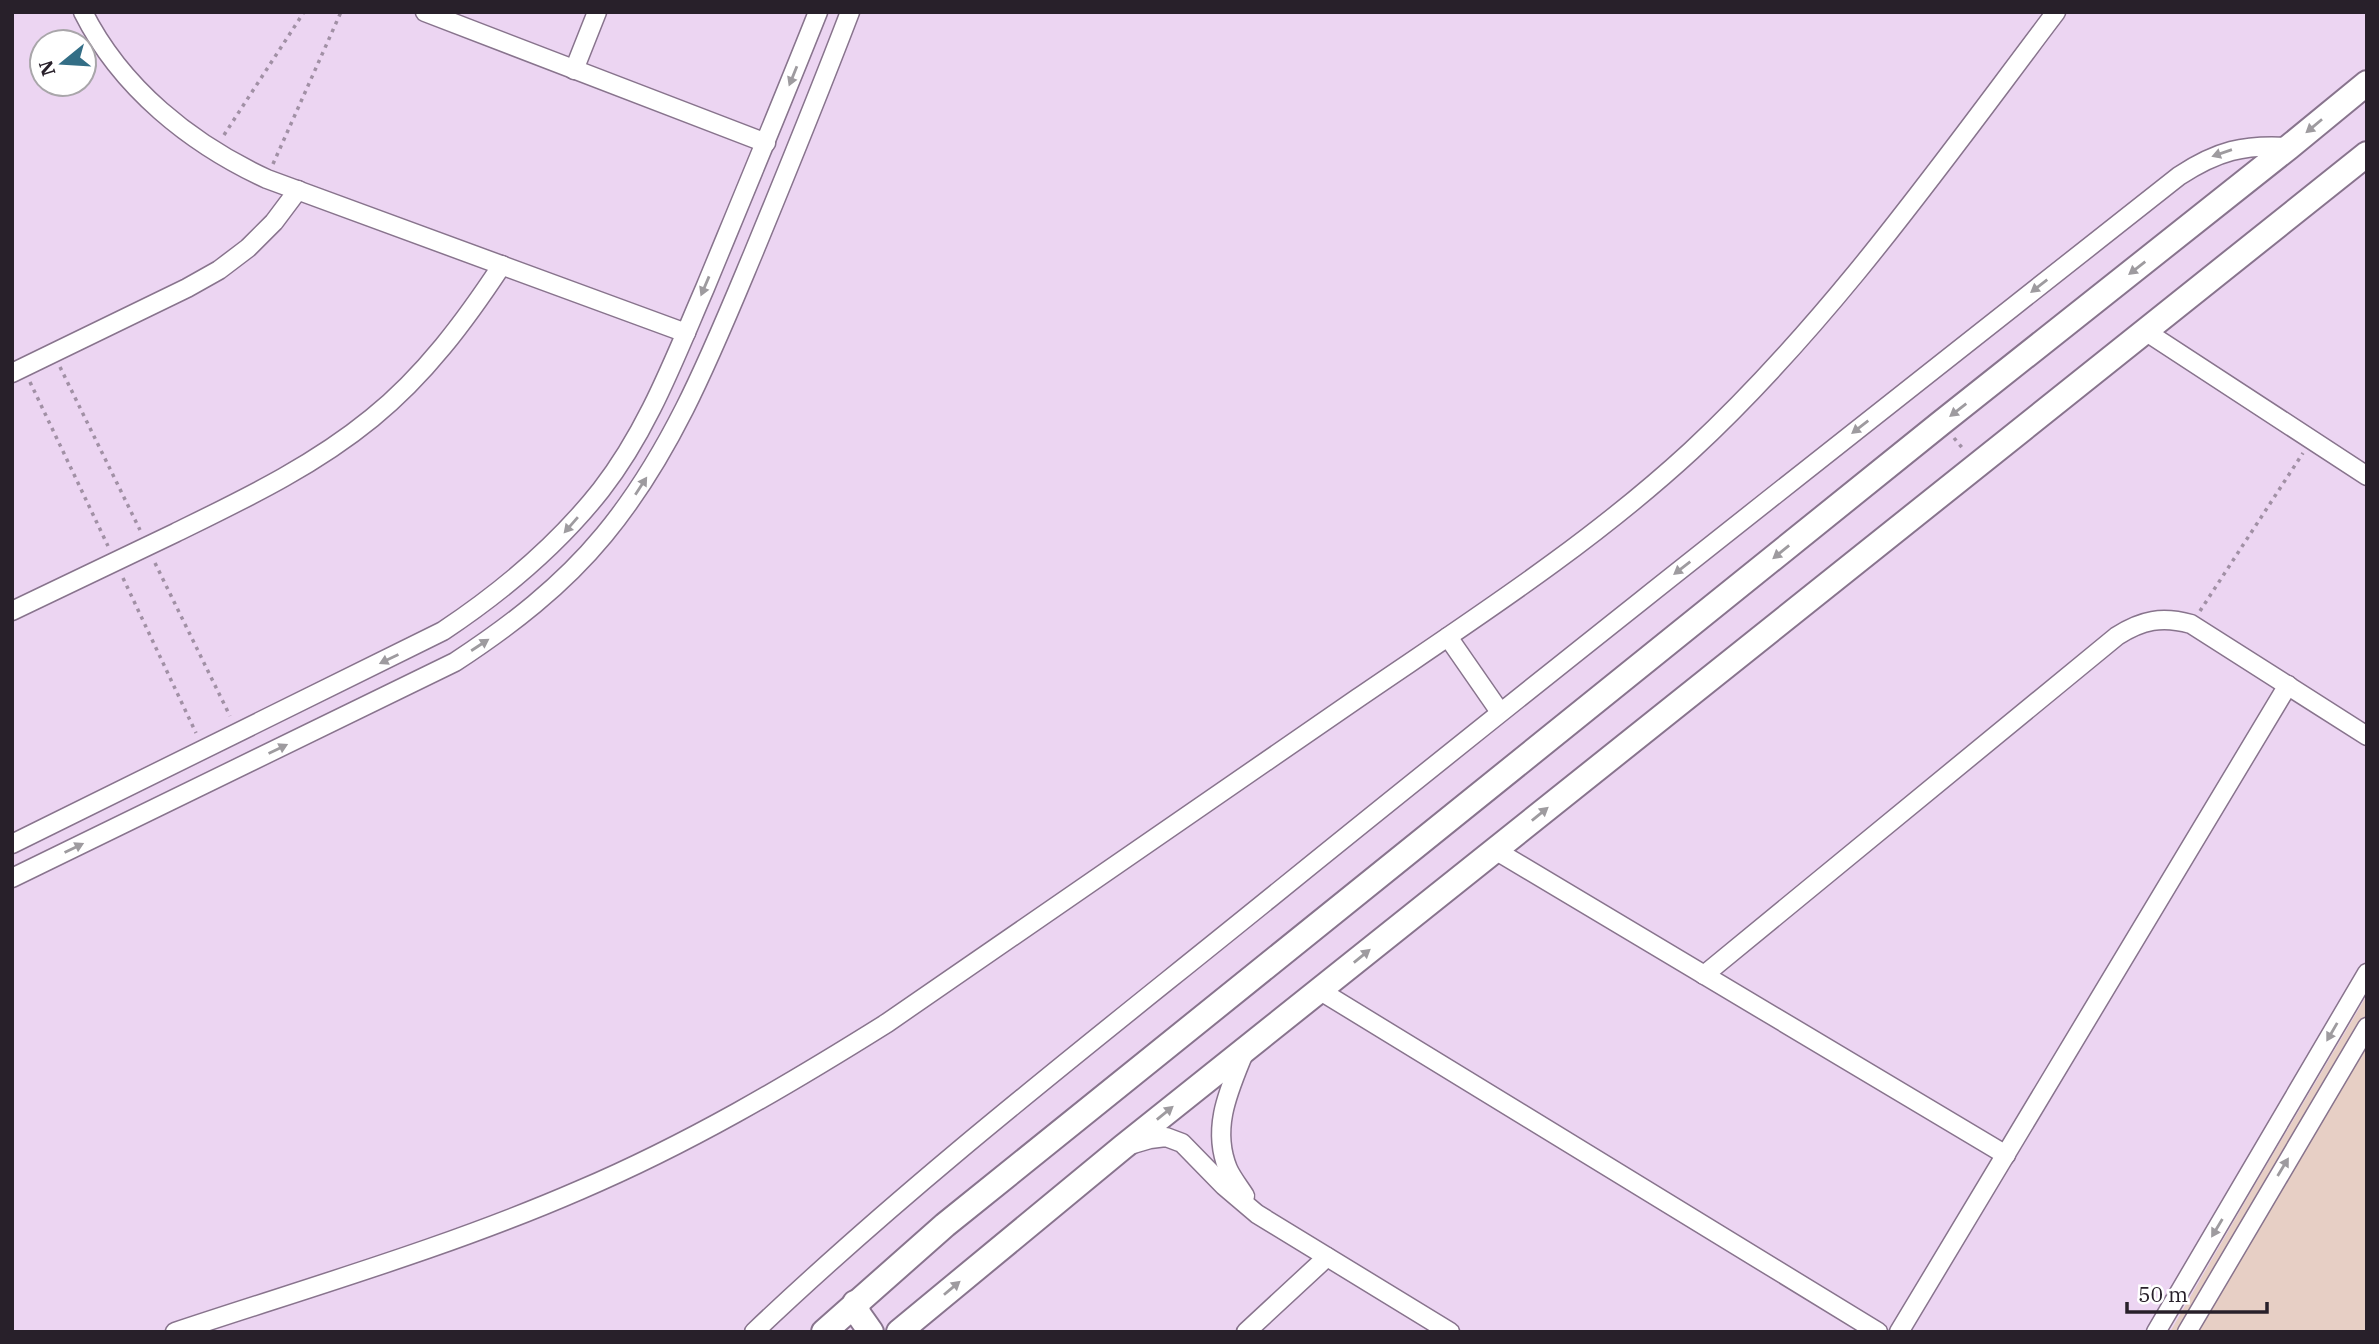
<svg xmlns="http://www.w3.org/2000/svg" width="2379" height="1344" font-family="'IBM Plex Serif',serif">
<style>
.commercial{fill:#e7cfc5}
.lines{fill:none;stroke-linecap:round;stroke-linejoin:round}
.street-casing{stroke:#88748d;stroke-width:21}
.secondary-casing{stroke:#88748d;stroke-width:28}
.path{stroke:#a190a5;stroke-width:3.5;stroke-dasharray:3.5 5;stroke-linecap:butt}
.street{stroke:#fff;stroke-width:18}
.secondary{stroke:#fff;stroke-width:24}
.oneway{fill:#9e9b9f}
</style>
<rect width="100%" height="100%" fill="#ecd5f2"/>
<!-- commercial -->
<polygon class="commercial" points="2367,995 2367,1332 2170,1332 2253,1188"/>
<g class="lines">
<!-- street casing -->
<g class="street-casing">
<g id="street">
<path d="M83,12C121,88 191,144 267,179L686,333"/>
<polyline points="425,12 766,143"/>
<polyline points="574,70 597,12"/>
<polyline points="2145,331 2367,476"/>
<polyline points="12,373 187,288 219,270 248,248 274,222 298,190"/>
<path d="M12,611C66,585 121,559 175,533C244,499 312,467 372,418C425,375 465,321 502,265"/>
<polyline points="1448,637 1500,712"/>
<path d="M12,844L443,631C503,591 556,547 601,490C648,430 675,357 705,288C743,196 781,105 818,12"/>
<polyline points="1495,850 2006,1155"/>
<path d="M12,878L455,662C510,626 562,586 604,535C672,453 712,352 753,254C786,174 819,93 850,12"/>
<path d="M1704,975L2117,636C2142,620 2162,616 2191,624L2367,736"/>
<polyline points="1319,990 1878,1332"/>
<path d="M1244,1053C1229,1090 1211,1128 1228,1169C1232,1178 1240,1188 1245,1196"/>
<polyline points="1133,1144 1150,1139 1166,1137 1182,1143 1224,1186 1257,1214 1450,1332"/>
<path d="M175,1332C310,1287 449,1247 580,1190C688,1144 788,1085 887,1023C1044,915 1201,807 1358,698C1472,620 1589,545 1691,451C1831,321 1941,164 2056,12"/>
<path d="M754,1332C917,1177 1095,1040 1269,899C1570,655 1875,416 2179,176C2217,151 2244,144 2289,147"/>
<polyline points="1246,1332 1327,1257"/>
<polyline points="1899,1332 2288,685"/>
<polyline points="2156,1332 2367,973"/>
<polyline points="2187,1332 2367,1027"/>
</g>
</g>
<!-- secondary casing -->
<g class="secondary-casing">
<g id="secondary">
<polyline points="855,1303 859,1315 871,1332"/>
<polyline points="824,1332 945,1225 1941,423 2289,147 2367,83"/>
<polyline points="899,1332 1123,1147 2367,154"/>
</g>
</g>
<!-- path -->
<g class="path">
<polyline points="224,135 304,12"/>
<polyline points="273,164 341,12"/>
<polyline points="60,367 140,530"/>
<polyline points="30,382 108,546"/>
<polyline points="1954,438 1964,450"/>
<polyline points="155,563 230,716"/>
<polyline points="123,578 196,733"/>
<polyline points="2200,611 2303,453"/>
</g>
<!-- street -->
<use href="#street" class="street"/>
<!-- secondary -->
<use href="#secondary" class="secondary"/>
</g>
<!-- one-way arrows -->
<defs><path id="oneway-solid" d="M-6-.8H1V-3.2L6.5 0L1 3.2V.8H-6Z" transform="scale(1.75)"/></defs>
<g class="oneway">
<use href="#oneway-solid" transform="translate(793 76) rotate(112)"/>
<use href="#oneway-solid" transform="translate(2314 126) rotate(140)"/>
<use href="#oneway-solid" transform="translate(2222 153) rotate(161)"/>
<use href="#oneway-solid" transform="translate(2137 268) rotate(142)"/>
<use href="#oneway-solid" transform="translate(705 286) rotate(113)"/>
<use href="#oneway-solid" transform="translate(2039 286) rotate(142)"/>
<use href="#oneway-solid" transform="translate(1958 410) rotate(142)"/>
<use href="#oneway-solid" transform="translate(1860 427) rotate(142)"/>
<use href="#oneway-solid" transform="translate(641 486) rotate(-57)"/>
<use href="#oneway-solid" transform="translate(571 525) rotate(131)"/>
<use href="#oneway-solid" transform="translate(1781 552) rotate(141)"/>
<use href="#oneway-solid" transform="translate(1682 568) rotate(142)"/>
<use href="#oneway-solid" transform="translate(480 645) rotate(-33)"/>
<use href="#oneway-solid" transform="translate(389 659) rotate(154)"/>
<use href="#oneway-solid" transform="translate(278 749) rotate(-26)"/>
<use href="#oneway-solid" transform="translate(1540 814) rotate(-39)"/>
<use href="#oneway-solid" transform="translate(74 848) rotate(-26)"/>
<use href="#oneway-solid" transform="translate(1362 956) rotate(-39)"/>
<use href="#oneway-solid" transform="translate(2332 1032) rotate(120)"/>
<use href="#oneway-solid" transform="translate(1165 1113) rotate(-39)"/>
<use href="#oneway-solid" transform="translate(2283 1167) rotate(-59)"/>
<use href="#oneway-solid" transform="translate(2217 1228) rotate(121)"/>
<use href="#oneway-solid" transform="translate(952 1288) rotate(-40)"/>
</g>
<!-- border -->
<rect width="2379" height="1344" fill="none" stroke="#28202a" stroke-width="28"/>
<!-- north arrow -->
<g transform="translate(63 63) rotate(252)"><circle r="33" fill="#ffffff" stroke="#a9a6aa" stroke-width="2"/>
<path d="M0-5L12 26L0 18L-12 26Z" fill="#336e86"/>
<text y="-10" font-size="19" font-weight="bold" text-anchor="middle" fill="#28202a">N</text>
</g>
<!-- scale -->
<path d="M2127 1302v10h140v-10" fill="none" stroke="#28202a" stroke-width="3.5"/>
<text x="2138" y="1302" font-size="21" fill="#28202a" stroke="#ffffff" stroke-width="5" paint-order="stroke">50 m</text>
</svg>
